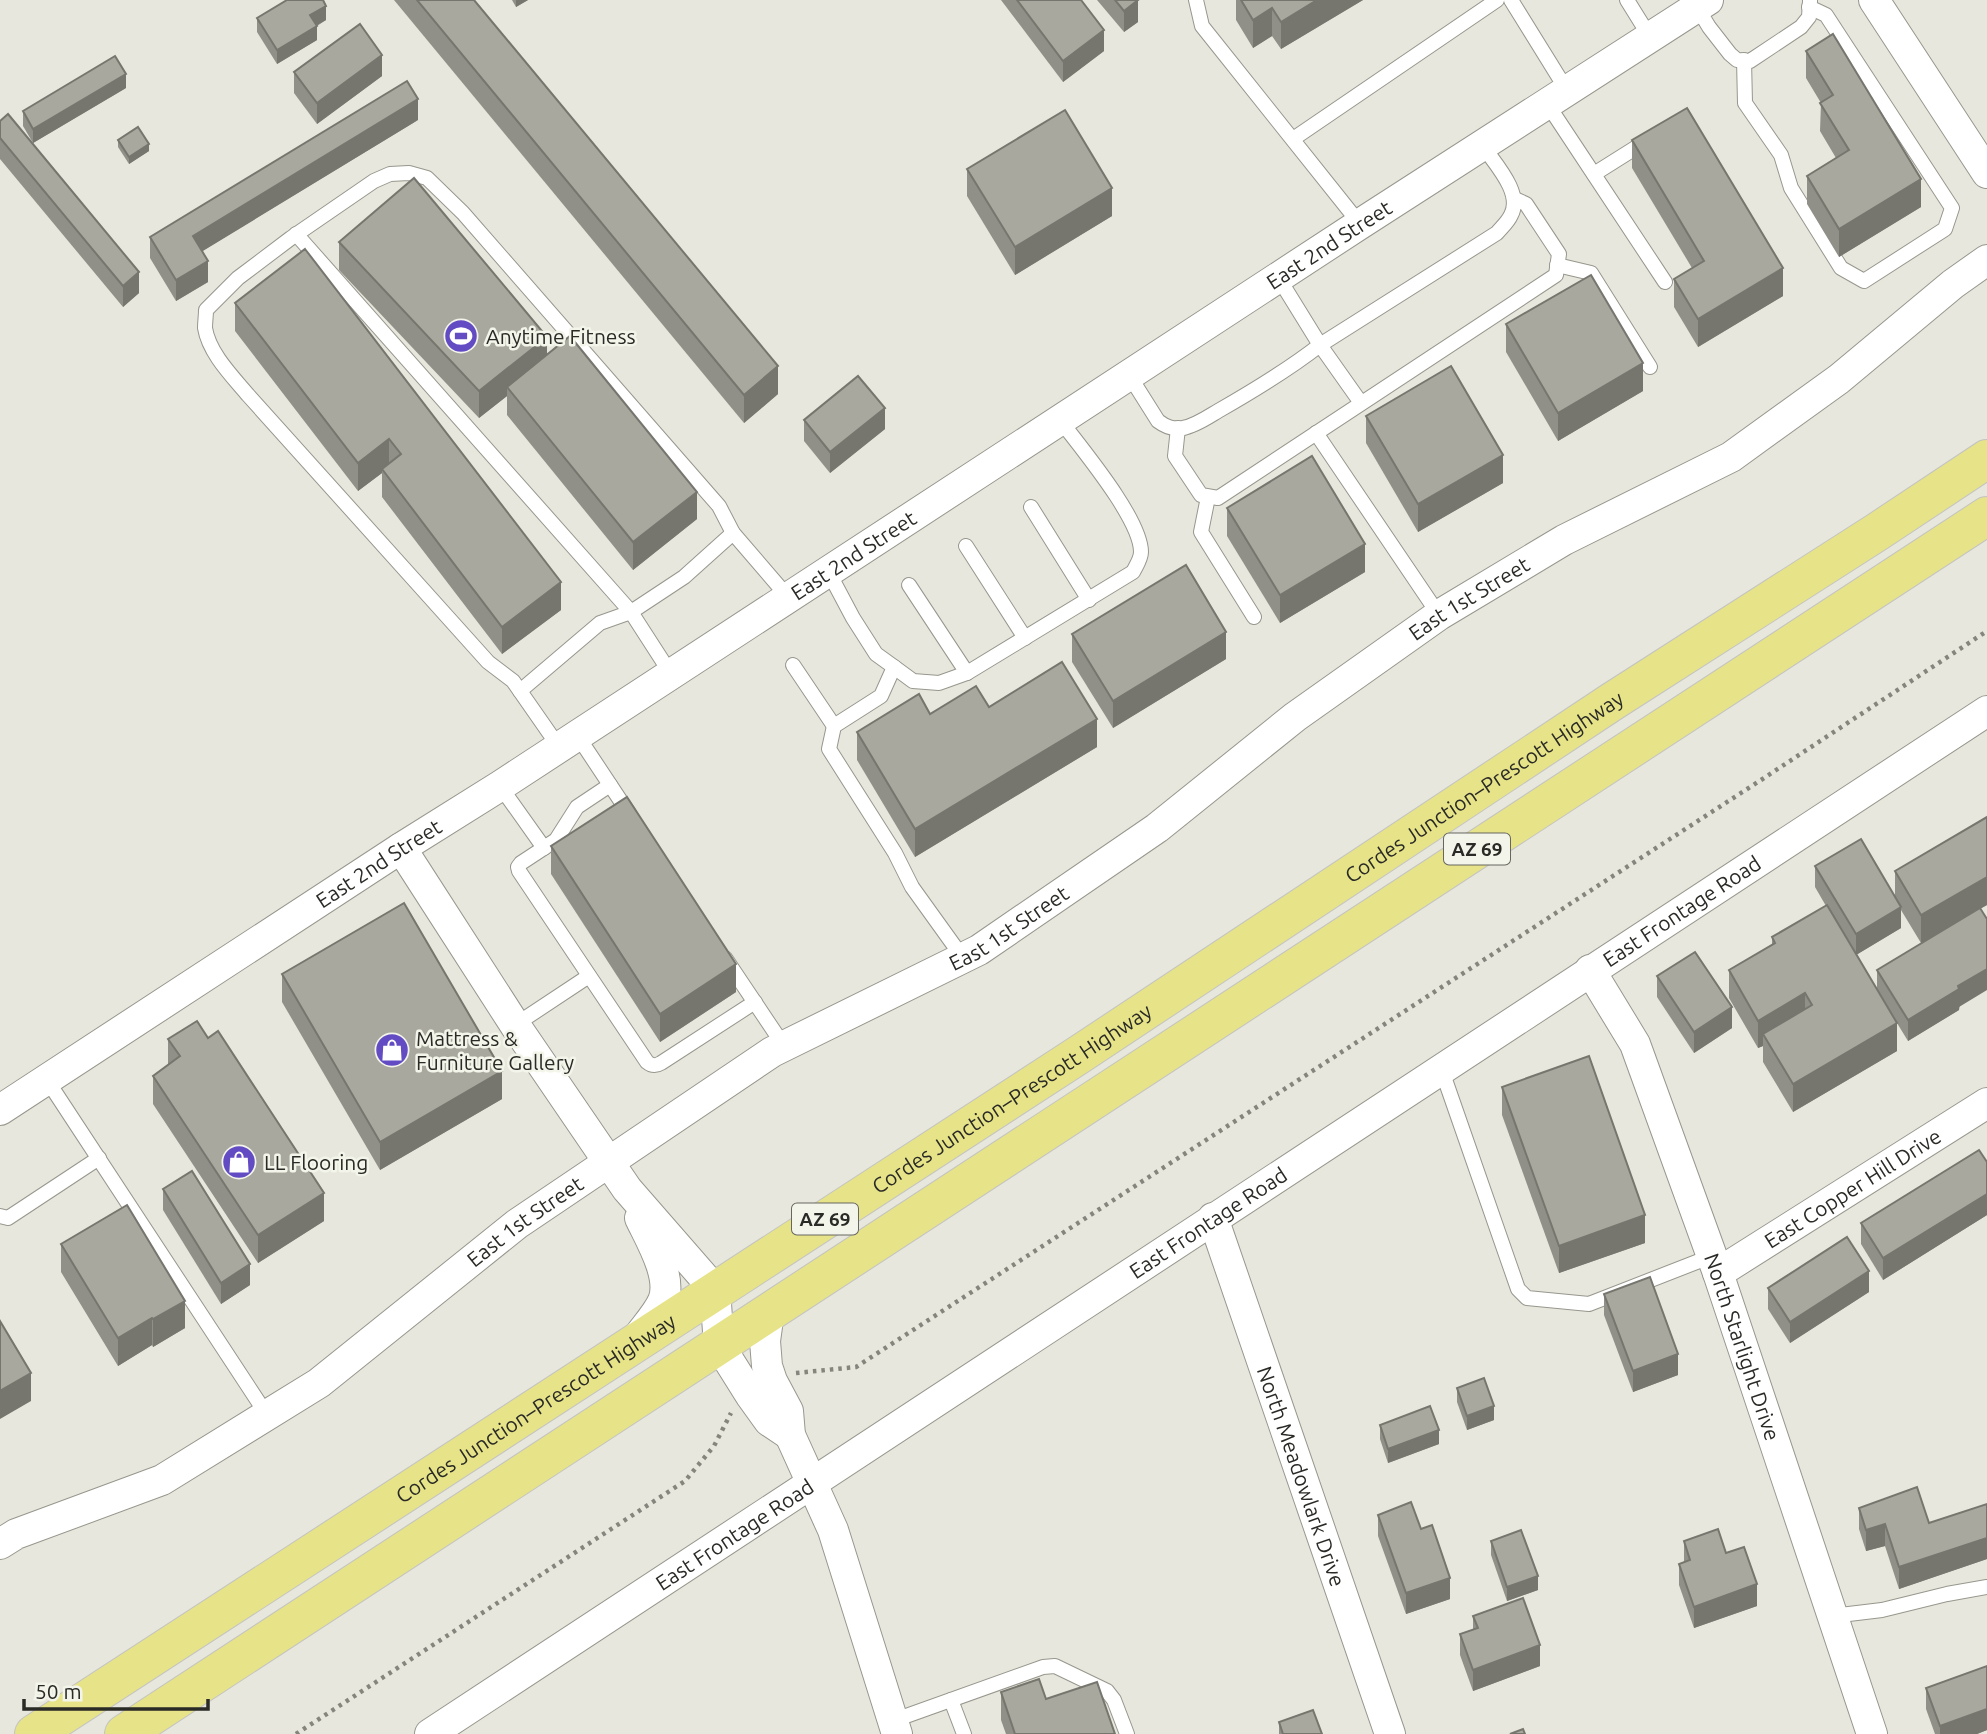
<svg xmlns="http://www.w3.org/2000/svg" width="1987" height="1734" font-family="Ubuntu,sans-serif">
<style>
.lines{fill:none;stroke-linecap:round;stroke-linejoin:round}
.lane-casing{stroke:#97978d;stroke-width:16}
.street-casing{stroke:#97978d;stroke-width:32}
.primary-casing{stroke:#c3c3c2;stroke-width:40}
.path{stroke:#85857e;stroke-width:4.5;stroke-dasharray:3.5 5;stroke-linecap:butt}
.lane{stroke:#fff;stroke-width:14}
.street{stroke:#fff;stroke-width:30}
.primary{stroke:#e6e389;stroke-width:38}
.wall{fill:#909088;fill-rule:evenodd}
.shaded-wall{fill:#76766f}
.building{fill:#a8a89e;stroke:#76766f;stroke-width:2}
.labels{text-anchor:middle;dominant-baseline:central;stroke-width:5;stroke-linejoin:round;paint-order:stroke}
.shield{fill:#f4f5ea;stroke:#676761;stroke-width:2}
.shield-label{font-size:19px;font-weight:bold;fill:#2a2a26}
.street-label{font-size:21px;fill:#2a2a26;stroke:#f4f5ea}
.poi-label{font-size:21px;fill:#2a2a26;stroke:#f4f5ea;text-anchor:start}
</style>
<rect width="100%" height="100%" fill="#e7e7dd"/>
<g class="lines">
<!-- lane casing -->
<g class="lane-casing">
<g id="lane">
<polyline points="1196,0 1202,26 1360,224"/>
<polyline points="1511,0 1568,92"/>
<polyline points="1627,0 1650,37"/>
<polyline points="1697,7 1709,27 1730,54 1737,60 1750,61 1801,27 1809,17 1810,1"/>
<polyline points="1744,60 1745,103 1781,155 1791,188 1841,268 1864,281 1945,229 1952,208 1826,15 1809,7"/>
<polyline points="1548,105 1665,282"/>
<polyline points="1293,139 1497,0"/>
<polyline points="1594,174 1648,140"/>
<polyline points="296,234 631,612 671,674"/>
<polyline points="1557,265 1591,273 1650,367"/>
<path d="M1278,277L1320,345L1497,233C1501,228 1508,222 1511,215C1523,193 1495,164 1483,146"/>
<path d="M1129,375L1158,421C1166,427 1173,430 1183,428C1195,426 1208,417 1218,411C1253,391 1288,370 1320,345L1361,403"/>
<polyline points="1178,428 1175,456 1201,495 1218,498 1556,275 1559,254 1526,204 1515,199"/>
<polyline points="1316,433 1439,615"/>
<polyline points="1208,497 1201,532 1254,617"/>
<polyline points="1031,507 1089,600"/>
<polyline points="966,546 1025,638"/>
<path d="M828,571L853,618L876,654L894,667L913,681L939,683L967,673L1133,572C1136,566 1141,559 1141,552C1141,519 1081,448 1060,420"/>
<polyline points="909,585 967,673"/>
<polyline points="793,665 834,726"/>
<polyline points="894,667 881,696 834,726 829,749 895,853 912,887 963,958"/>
<polyline points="520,691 600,623 631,612 684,577 733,533"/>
<polyline points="577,735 630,815"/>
<path d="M559,747L513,681L488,662L248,395C232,376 209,353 205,328C205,322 206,316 206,310L238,278L291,238L374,181L390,174L409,173L427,178L463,213L719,506L733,533L788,597"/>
<path d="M610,785L577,807L556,840L521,863L518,867L519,871L647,1062C652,1066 656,1066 661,1063L755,1002"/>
<polyline points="500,786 544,848"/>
<polyline points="725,958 784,1046"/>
<polyline points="515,1025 589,976"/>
<polyline points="1441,1068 1518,1289 1527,1298 1589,1304 1712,1256"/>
<polyline points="47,1080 267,1415"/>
<polyline points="0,1216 8,1218 99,1158"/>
<polyline points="1832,1616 1882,1610 1947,1594 1987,1587"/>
<polyline points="951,1700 964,1734"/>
<polyline points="892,1721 1043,1667 1055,1666 1107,1691 1114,1700 1127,1734"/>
</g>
</g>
<!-- street casing -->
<g class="street-casing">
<g id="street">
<polyline points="1874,0 1987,173"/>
<polyline points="401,848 515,1025 627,1189 715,1290 719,1345 751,1396 769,1421 790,1435"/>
<path id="s1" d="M1590,970L1635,1044L1718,1273L1872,1734"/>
<path id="s2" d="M0,1110L401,848L500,786L1360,224L1708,0"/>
<path id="s3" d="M1213,1218L1390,1734"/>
<path id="s4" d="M1718,1273L1987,1103"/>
<polyline points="769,1312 765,1341 767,1366 772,1381 788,1411 790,1435 833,1530 897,1734"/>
<path d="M638,1337C646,1326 658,1313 663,1301C673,1277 650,1239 640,1218"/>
<path id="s5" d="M0,1544L16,1534L162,1480L319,1383L517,1224L772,1052L979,950L1157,828L1295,717L1439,615L1564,540L1731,457L1839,379L1953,284L1987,260"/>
<path id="s6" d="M430,1734C950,1394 1467,1050 1987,711"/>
</g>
</g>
<!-- primary casing -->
<g class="primary-casing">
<g id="primary">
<path id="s7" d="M34,1734L1077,1056L1613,701L1877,532L1987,459"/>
<polyline points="124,1734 1987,516"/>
</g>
</g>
<!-- path -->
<g class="path">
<polyline points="796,1373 856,1367 1761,780 1987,631"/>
<polyline points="296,1734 685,1481 714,1446 731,1413"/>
</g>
<!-- lane -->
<use href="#lane" class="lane"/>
<!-- street -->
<use href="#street" class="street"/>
<!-- primary -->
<use href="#primary" class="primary"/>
</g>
<!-- wall -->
<g class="wall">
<polygon points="394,0 474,0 778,394 744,423"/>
<polygon points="512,0 528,0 516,7"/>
<polygon points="1001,0 1081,0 1104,51 1063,82"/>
<polygon points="1097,0 1137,0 1138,22 1124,32"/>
<polygon points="1236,0 1363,0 1281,49 1272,36 1253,48 1236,20"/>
<polygon points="257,18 326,20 317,26 317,40 277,64 257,32"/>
<polygon points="1806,51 1921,207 1839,257 1807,204 1807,176 1836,158 1820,131 1821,103 1806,78"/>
<polygon points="294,72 382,76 317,124 294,93"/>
<polygon points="126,88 33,143 23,126 23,111"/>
<polygon points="418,120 202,251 208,282 176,301 150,258 150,237"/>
<polygon points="0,121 139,293 123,307 0,159"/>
<polygon points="118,140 149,151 129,164 118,147"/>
<polygon points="1632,140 1783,296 1698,347 1674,307 1674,279 1692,268 1632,168"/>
<polygon points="967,169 1112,216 1015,275 967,196"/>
<polygon points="339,242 547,355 697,519 633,570 507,415 507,396 479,418 339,270"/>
<polygon points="305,249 561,610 502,654 382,497 382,473 358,491 235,331 235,303"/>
<polygon points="1506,324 1643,391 1558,441 1506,352"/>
<polygon points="1366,416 1503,483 1418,532 1366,443"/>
<polygon points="804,420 885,429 830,473 804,441"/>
<polygon points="1227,508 1365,572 1280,623 1227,536"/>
<polygon points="1072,634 1226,659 1113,728 1072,662"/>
<polygon points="989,707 1097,747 915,857 857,760 857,732 930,714"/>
<path d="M1987,817V905L1981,908L1959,1010L1908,1041L1889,1010L1897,1051L1793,1112L1763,1062V1046L1758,1048L1729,998V970L1772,945V937L1826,906L1815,887V866L1895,895V871ZM1901,910L1921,943L1877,970V991L1856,955L1901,928Z"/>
<polygon points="551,846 736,992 660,1042 551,874"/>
<polygon points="282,974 502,1099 380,1170 282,1002"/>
<polygon points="1657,976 1732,1028 1694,1053 1657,997"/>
<polygon points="168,1039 324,1221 258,1263 153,1104 153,1076 168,1065"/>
<polygon points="1502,1087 1645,1243 1559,1273 1502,1115"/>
<polygon points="1987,1162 1987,1215 1883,1280 1861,1244 1861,1223"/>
<polygon points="163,1189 250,1285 221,1304 163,1210"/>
<polygon points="61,1244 185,1328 153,1347 152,1345 118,1366 61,1272"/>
<polygon points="1768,1288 1869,1292 1790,1343 1768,1309"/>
<polygon points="1604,1294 1678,1375 1633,1392 1604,1315"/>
<polygon points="1457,1388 1494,1420 1467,1430 1457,1402"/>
<polygon points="1380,1425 1439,1444 1388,1463 1380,1439"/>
<polygon points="1987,1504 1987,1559 1899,1589 1885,1546 1866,1551 1859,1529 1859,1508 1929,1523"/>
<polygon points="1378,1515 1421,1529 1450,1599 1406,1614 1378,1536"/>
<polygon points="1491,1541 1538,1590 1507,1601 1491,1555"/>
<polygon points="1684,1541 1726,1553 1757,1606 1694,1628 1679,1585 1679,1564 1684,1562"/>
<polygon points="1473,1616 1540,1666 1473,1691 1460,1655 1460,1634 1473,1630"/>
<polygon points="1987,1666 1987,1730 1977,1734 1935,1734 1926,1709 1926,1688"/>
<polygon points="1001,1692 1046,1699 1115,1734 1006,1734 1001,1720"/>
<polygon points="1279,1722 1322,1734 1279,1734"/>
</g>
<!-- shaded-wall -->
<g class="shaded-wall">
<polygon points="516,0 528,0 516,7"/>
<polygon points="1138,0 1138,22 1124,32 1124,11"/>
<polygon points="1317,0 1363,0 1281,49 1281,22"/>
<polygon points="326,6 326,20 310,29 310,15"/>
<polygon points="1272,8 1272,36 1253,48 1253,20"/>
<polygon points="317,26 317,40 277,64 277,50"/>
<polygon points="1104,30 1104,51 1063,82 1063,61"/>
<polygon points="382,55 382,76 317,124 317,103"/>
<polygon points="126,74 126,88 33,143 33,129"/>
<polygon points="418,99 418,120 193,257 193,236"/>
<polygon points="149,144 149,151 129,164 129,157"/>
<polygon points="1921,179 1921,207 1839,257 1839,229"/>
<polygon points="1112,188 1112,216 1015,275 1015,247"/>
<polygon points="208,261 208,282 176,301 176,280"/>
<polygon points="1783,268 1783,296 1698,347 1698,319"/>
<polygon points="139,272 139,293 123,307 123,286"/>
<polygon points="547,337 547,365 507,387 507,396 479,418 479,391"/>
<polygon points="1643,363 1643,391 1558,441 1558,413"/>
<polygon points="778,366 778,394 744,423 744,395"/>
<polygon points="885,408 885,429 830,473 830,452"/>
<polygon points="389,439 389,467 382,469 382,473 358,491 358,463"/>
<polygon points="1503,455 1503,483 1418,532 1418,504"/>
<polygon points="697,492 697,519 633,570 633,542"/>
<polygon points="1365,544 1365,572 1280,623 1280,595"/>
<polygon points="561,582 561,610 502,654 502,627"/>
<polygon points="1226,632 1226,659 1113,728 1113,701"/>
<polygon points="1097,719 1097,747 915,857 915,829"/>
<polygon points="1987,877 1987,905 1921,943 1921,915"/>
<polygon points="1901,907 1901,928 1856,955 1856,934"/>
<polygon points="736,964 736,992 660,1042 660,1014"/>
<polygon points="1987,969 1987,990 1959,1007 1959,1010 1908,1041 1908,1020 1958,986"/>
<polygon points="1805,993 1805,1021 1763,1034 1763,1046 1758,1048 1758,1021"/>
<polygon points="1732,1007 1732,1028 1694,1053 1694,1032"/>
<polygon points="1897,1023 1897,1051 1793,1112 1793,1084"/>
<polygon points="502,1071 502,1099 380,1170 380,1142"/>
<polygon points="324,1193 324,1221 258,1263 258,1235"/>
<polygon points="1987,1194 1987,1215 1883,1280 1883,1258"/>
<polygon points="1645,1215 1645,1243 1559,1273 1559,1246"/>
<polygon points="250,1264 250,1285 221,1304 221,1283"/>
<polygon points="1869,1271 1869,1292 1790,1343 1790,1322"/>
<polygon points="185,1301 185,1328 153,1347 153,1319"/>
<polygon points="152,1318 152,1345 118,1366 118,1338"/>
<polygon points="1678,1354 1678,1375 1633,1392 1633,1371"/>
<polygon points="31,1373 31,1401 0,1419 0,1391"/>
<polygon points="1494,1406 1494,1420 1467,1430 1467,1416"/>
<polygon points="1439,1430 1439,1444 1388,1463 1388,1449"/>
<polygon points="1885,1524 1885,1546 1866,1551 1866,1530"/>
<polygon points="1987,1538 1987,1559 1899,1589 1899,1567"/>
<polygon points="1538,1576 1538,1590 1507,1601 1507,1587"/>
<polygon points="1450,1578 1450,1599 1406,1614 1406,1593"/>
<polygon points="1757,1584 1757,1606 1694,1628 1694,1607"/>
<polygon points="1540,1645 1540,1666 1473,1691 1473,1670"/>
<polygon points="1987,1709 1987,1730 1977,1734 1940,1734 1940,1726"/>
</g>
<!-- building -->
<g class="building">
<polygon points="287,0 323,0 326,6 310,15 317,26 277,50 257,18"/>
<polygon points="417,0 474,0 778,366 744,395"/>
<polygon points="1017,0 1081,0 1104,30 1063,61"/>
<polygon points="1115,0 1138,0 1124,11"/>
<polygon points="1241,0 1317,0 1281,22 1272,8 1253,20"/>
<polygon points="360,24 382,55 317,103 294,72"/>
<polygon points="1833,34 1921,179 1839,229 1807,176 1849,150 1820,103 1833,95 1806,51"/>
<polygon points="115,56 126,74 33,129 23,111"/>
<polygon points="407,81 418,99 193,236 208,261 176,280 150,237"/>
<polygon points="1687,108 1783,268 1698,319 1674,279 1704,261 1632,140"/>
<polygon points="1065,110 1112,188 1015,247 967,169"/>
<polygon points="8,114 139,272 123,286 0,138 0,121"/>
<polygon points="138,127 149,144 129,157 118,140"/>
<polygon points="414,178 547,337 479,391 339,242"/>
<polygon points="305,249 561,582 502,627 382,469 401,454 389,439 358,463 235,303"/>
<polygon points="1591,275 1643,363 1558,413 1506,324"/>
<polygon points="570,336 697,492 633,542 507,387"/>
<polygon points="1451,366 1503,455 1418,504 1366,416"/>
<polygon points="858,376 885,408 830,452 804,420"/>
<polygon points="1312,456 1365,544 1280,595 1227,508"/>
<polygon points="1186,565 1226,632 1113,701 1072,634"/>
<polygon points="1062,662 1097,719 915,829 857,732 919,694 930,714 976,686 989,707"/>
<polygon points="627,797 736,964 660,1014 551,846"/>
<polygon points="1987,817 1987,877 1921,915 1895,871"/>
<polygon points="1861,839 1901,907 1856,934 1815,866"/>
<polygon points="404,903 502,1071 380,1142 282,974"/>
<polygon points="1827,905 1897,1023 1793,1084 1763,1034 1812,1005 1805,993 1758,1021 1729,970 1775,943 1772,937"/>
<polygon points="1980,908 1987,919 1987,969 1958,986 1959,989 1908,1020 1877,970"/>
<polygon points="1695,952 1732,1007 1694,1032 1657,976"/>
<polygon points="197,1021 208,1038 218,1031 324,1193 258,1235 153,1076 180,1056 168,1039"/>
<polygon points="1589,1056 1645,1215 1559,1246 1502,1087"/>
<polygon points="1979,1150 1987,1162 1987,1194 1883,1258 1861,1223"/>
<polygon points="192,1171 250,1264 221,1283 163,1189"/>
<polygon points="127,1205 185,1301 153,1319 152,1318 118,1338 61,1244"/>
<polygon points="1847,1237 1869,1271 1790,1322 1768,1288"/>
<polygon points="1650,1277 1678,1354 1633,1371 1604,1294"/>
<polygon points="0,1321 31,1373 0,1391"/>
<polygon points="1484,1378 1494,1406 1467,1416 1457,1388"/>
<polygon points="1430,1406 1439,1430 1388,1449 1380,1425"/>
<polygon points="1917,1487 1929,1523 1987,1504 1987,1538 1899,1567 1885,1524 1866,1530 1859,1508"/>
<polygon points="1411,1502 1421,1529 1432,1525 1450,1578 1406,1593 1378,1515"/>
<polygon points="1718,1529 1726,1553 1744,1547 1757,1584 1694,1607 1679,1564 1690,1560 1684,1541"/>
<polygon points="1521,1530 1538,1576 1507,1587 1491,1541"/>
<polygon points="1523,1598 1540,1645 1473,1670 1460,1634 1478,1628 1473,1616"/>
<polygon points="1987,1666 1987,1709 1940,1726 1926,1688"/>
<polygon points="1039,1679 1046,1699 1097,1682 1115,1734 1015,1734 1001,1692"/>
<polygon points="1313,1710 1322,1734 1283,1734 1279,1722"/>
<polygon points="1523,1729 1525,1734 1510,1734"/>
</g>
<!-- icons -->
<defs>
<g id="stadium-disc" transform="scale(1.75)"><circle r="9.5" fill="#634bc3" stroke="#f4f5ea"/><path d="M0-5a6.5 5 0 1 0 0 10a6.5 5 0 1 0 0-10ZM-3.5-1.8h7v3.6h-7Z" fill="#fff"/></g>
<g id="shop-disc" transform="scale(1.75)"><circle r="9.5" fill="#634bc3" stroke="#f4f5ea"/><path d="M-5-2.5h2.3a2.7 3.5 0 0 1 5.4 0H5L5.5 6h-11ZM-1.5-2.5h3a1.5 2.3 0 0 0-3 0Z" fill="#fff"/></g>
</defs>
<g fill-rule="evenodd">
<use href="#stadium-disc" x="461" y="336"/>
<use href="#shop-disc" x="392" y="1050"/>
<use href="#shop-disc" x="239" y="1162"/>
</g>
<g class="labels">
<!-- shield labels -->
<g class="shield">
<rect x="1444" y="833.5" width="66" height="31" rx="5"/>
<rect x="792" y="1203.5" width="66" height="31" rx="5"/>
</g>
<g class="shield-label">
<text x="1477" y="849">AZ 69</text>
<text x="825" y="1219">AZ 69</text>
</g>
<!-- street labels -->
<g class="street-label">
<text stroke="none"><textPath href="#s2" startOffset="1586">East 2nd Street</textPath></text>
<text stroke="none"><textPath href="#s2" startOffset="1018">East 2nd Street</textPath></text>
<text stroke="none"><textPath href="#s5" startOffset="1755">East 1st Street</textPath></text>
<text stroke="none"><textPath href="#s7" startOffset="1732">Cordes Junction–Prescott Highway</textPath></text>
<text stroke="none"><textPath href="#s2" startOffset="452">East 2nd Street</textPath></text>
<text stroke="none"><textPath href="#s6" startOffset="1498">East Frontage Road</textPath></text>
<text stroke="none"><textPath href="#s5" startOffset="1188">East 1st Street</textPath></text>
<text stroke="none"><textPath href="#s7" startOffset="1166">Cordes Junction–Prescott Highway</textPath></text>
<text stroke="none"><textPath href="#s4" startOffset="159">East Copper Hill Drive</textPath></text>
<text stroke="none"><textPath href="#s6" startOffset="931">East Frontage Road</textPath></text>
<text stroke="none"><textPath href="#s5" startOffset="621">East 1st Street</textPath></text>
<text stroke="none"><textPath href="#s1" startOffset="408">North Starlight Drive</textPath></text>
<text stroke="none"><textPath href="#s7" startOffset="598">Cordes Junction–Prescott Highway</textPath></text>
<text stroke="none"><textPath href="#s3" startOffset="273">North Meadowlark Drive</textPath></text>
<text stroke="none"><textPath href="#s6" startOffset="364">East Frontage Road</textPath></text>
</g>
<!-- poi labels -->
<g class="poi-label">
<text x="486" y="336">Anytime Fitness</text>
<text x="416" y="1038">Mattress &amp;<tspan x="416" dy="24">Furniture Gallery</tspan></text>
<text x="264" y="1162">LL Flooring</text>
</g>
</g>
<!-- scale -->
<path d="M24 1699v10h184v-10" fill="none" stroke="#2a2a26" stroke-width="3.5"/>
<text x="35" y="1699" font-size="21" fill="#2a2a26" stroke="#f4f5ea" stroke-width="5" paint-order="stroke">50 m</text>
</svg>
